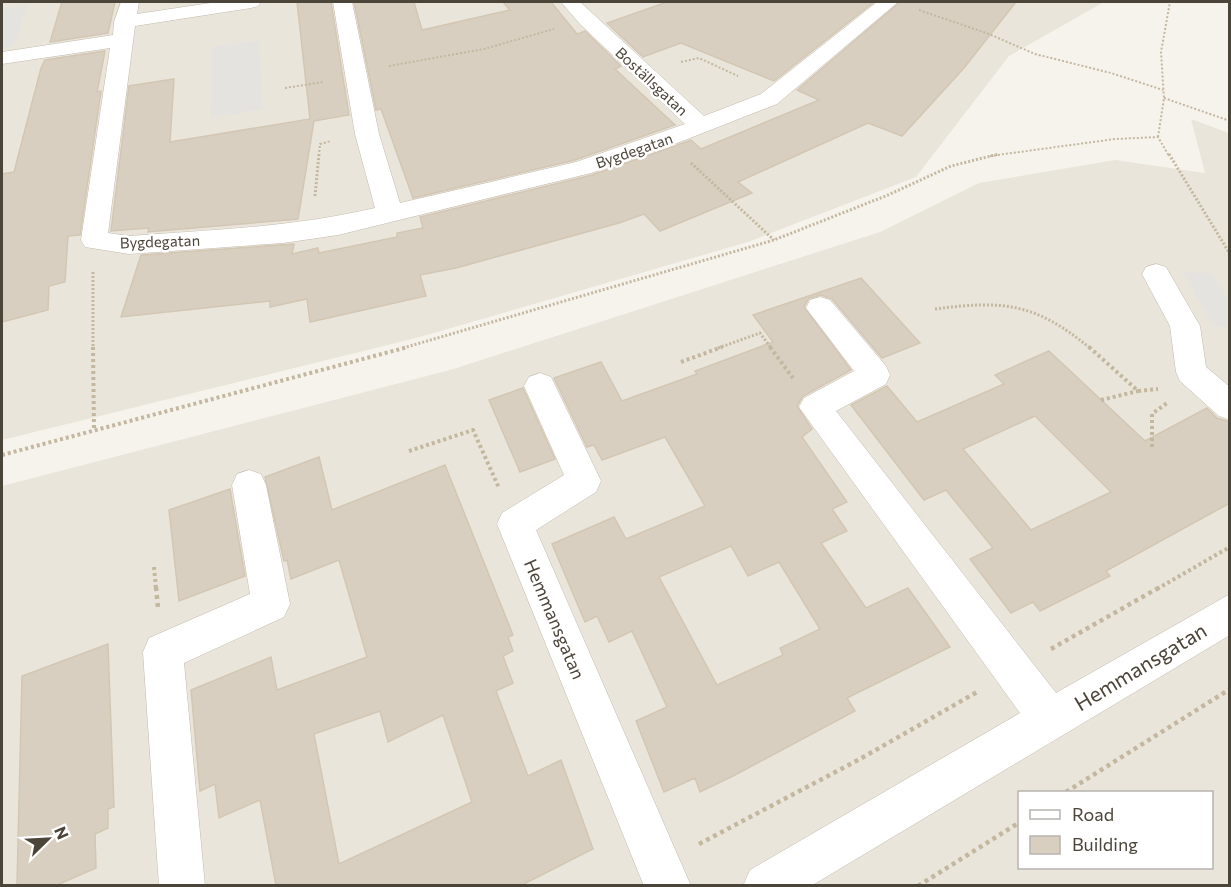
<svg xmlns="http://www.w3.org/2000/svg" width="1231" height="887" font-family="Commissioner,sans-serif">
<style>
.residential{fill:#eae5da;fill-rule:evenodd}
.parking{fill:#e5e3e0}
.building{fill:#d8cfc1;stroke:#d3c7b4;stroke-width:1.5;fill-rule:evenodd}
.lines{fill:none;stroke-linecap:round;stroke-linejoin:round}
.minor-casing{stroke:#c2bbae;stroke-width:1}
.path-far3{stroke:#c4b79f;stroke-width:2;stroke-dasharray:2 2;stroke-linecap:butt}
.path-far2{stroke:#c4b79f;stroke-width:3;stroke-dasharray:2 2;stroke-linecap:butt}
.path-far1{stroke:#c4b79f;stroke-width:4;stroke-dasharray:3 3;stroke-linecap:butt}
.path{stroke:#c4b79f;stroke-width:4.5;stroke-dasharray:4 4;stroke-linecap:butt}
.minor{fill:#fff;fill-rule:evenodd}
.labels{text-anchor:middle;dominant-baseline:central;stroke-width:5;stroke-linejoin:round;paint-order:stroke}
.far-street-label{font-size:15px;fill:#4b4439;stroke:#fff}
.street-label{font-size:18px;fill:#4b4439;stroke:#fff}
.near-street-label{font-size:21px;fill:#4b4439;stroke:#fff}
</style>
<rect width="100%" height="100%" fill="#f6f3ec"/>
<!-- residential -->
<g class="residential">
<polygon points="2,2 1104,2 1009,56 916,177 748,242 420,337 2,440"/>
<path d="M1191,119L1229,133V885L2,886V486L450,370L880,232L979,183L1115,160L1205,173ZM1020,792H1212V868H1020Z"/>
</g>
<!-- parking -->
<g class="parking">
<polygon points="27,5 14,46 2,48 2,19 5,8"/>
<polygon points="259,40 263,109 211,118 212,47"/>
<polygon points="1183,272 1212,273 1229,301 1229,327 1214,327"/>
</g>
<!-- building -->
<g class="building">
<polygon points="62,2 115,2 108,33 50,42"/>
<polygon points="297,2 331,2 349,115 314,121 298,219 148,232 149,228 111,231 129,86 174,79 170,142 310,119"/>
<polygon points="354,2 414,2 422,30 510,10 503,2 551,2 577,34 585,31 621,66 615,69 675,125 575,160 413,198 381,109 376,110"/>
<polygon points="667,2 874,2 774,81 681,43 643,57 607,23"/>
<polygon points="900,2 1016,2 964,68 902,136 868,123 738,182 752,193 660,231 644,214 619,223 456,268 420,275 426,296 310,322 307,299 270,307 270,301 121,317 141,255 294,244 292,254 318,248 319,253 397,237 397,233 423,228 420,217 592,175 691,140 701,149 819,100 797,90"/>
<polygon points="105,51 97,92 101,91 80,235 68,236 65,282 49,286 48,310 2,322 2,174 14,172 41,68 45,60"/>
<path d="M861,278L920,343L882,358L832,299L821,295L809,298L804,307L851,370L803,396L797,406L812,429L802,437L847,502L832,509L847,531L821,543L866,608L908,588L950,647L847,698L855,711L733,776L700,792L695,778L664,792L636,721L667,707L632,631L609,642L597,616L585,622L552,544L614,517L626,539L705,506L665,437L602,460L594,445L587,447L554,378L601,362L622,401L697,374L695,371L773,342L753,315ZM731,546L748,576L779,562L820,629L780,648L783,655L717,685L659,577Z"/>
<path d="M1049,351L1145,441L1207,408L1217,418L1230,422V503L1106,571L1110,576L1040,611L1033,602L1011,613L970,559L993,548L946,490L924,500L851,405L887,386L917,422L1004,384L995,375ZM1035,416L1111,492L1031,530L963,449Z"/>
<polygon points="523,388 555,459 520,472 489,400"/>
<path d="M319,457L332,510L445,465L513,635L508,637L513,651L503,656L513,683L496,691L528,776L561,760L593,849L522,885H276L260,800L219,818L215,784L200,791L191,690L271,657L277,690L367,657L339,560L291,579L287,560L284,561L265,477ZM380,711L388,742L443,715L472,802L339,864L314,734Z"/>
<polygon points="230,489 245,576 179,601 169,510"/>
<polygon points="108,644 114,807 108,809 108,828 95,834 96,868 57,885 17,885 22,676"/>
</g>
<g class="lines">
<!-- minor casing -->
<g class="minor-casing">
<g id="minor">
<path d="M121,2H139L137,14L217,2H261L258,6L251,8L135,26L108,233L129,236C212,230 294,227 375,208L355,134L333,2H352L379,134L400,203L576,162L685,124L580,24L561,2H580L704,116L761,94L877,2H898L777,104L672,145L591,173L338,235L283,243L129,254L85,247L81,240L110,48L2,64V52L113,35L114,22Z"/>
<polygon points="1156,264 1166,267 1200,326 1206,367 1230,387 1230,420 1219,416 1180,381 1176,372 1170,326 1142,274 1146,267"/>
<polygon points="820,297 830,300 886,366 890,375 886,384 836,411 1056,693 1230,594 1230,635 811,886 743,886 750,870 1020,713 799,407 804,398 854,371 806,308 810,300"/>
<polygon points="540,373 551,377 601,481 596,492 536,530 691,886 644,886 497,524 502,513 564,475 524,386 529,377"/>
<polygon points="249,470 261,474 266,485 290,604 284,617 184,663 205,886 159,886 143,652 149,638 250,594 232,485 237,474"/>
</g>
</g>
<!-- path-far3 -->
<g class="path-far3">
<polyline points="919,10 989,34 1035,54 1111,73 1163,90"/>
<polyline points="681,62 699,58 738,76"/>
<polyline points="389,66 484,49 554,29"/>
<polyline points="285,88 323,82"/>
<polyline points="1164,98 1230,121"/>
<polyline points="1158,137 1164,98 1161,52 1170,2"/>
<polyline points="319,156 320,144 331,141"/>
<polyline points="990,156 1115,139 1158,137 1169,156"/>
</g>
<!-- path-far2 -->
<g class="path-far2">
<polyline points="1169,154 1230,254"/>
<polyline points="691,163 774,240"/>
<polyline points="315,196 319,154"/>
<polyline points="93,272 93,348"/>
<path d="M935,309C1004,300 1035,303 1090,348"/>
<polyline points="403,348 774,240 888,195 951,166 999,154"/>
<polyline points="718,348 760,333 771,348"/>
</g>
<!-- path-far1 -->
<g class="path-far1">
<polyline points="93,347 94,430"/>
<polyline points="770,347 793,378"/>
<polyline points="1089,347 1138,391 1158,389"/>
<polyline points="681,362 722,347"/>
<polyline points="1101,400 1138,391"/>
<polyline points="1152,447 1152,414 1167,403"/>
<polyline points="409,451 473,430 499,488"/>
<polyline points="2,455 408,347"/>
<polyline points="154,567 156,589"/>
<polyline points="1157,589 1230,547"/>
</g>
<!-- path -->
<g class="path">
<polyline points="156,587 158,608"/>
<polyline points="1051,649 1160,587"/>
<polyline points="1066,792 1230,689"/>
<polyline points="699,844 860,759 977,692"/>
<polyline points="918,886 1020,822"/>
</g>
<!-- minor -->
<use href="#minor" class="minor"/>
</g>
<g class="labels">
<!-- far-street labels -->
<g class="far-street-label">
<text transform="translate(652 81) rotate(43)">Boställsgatan</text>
<text transform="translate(634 150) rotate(-19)">Bygdegatan</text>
<text transform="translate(160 241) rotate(-2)">Bygdegatan</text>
</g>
<!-- street labels -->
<g class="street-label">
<text transform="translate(555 619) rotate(67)">Hemmansgatan</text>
</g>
<!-- near-street labels -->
<g class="near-street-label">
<text transform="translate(1140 666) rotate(-31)">Hemmansgatan</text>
</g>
</g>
<!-- border -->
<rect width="1231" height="887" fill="none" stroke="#4b4439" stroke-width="6"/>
<!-- legend -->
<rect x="1018" y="791" width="195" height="78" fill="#ffffff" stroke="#b7b4b0" stroke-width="1.5"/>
<rect x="1030" y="810" width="30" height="9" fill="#ffffff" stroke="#b7b4b0" stroke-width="1.5"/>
<text x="1072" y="821" font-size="18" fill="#4b4439">Road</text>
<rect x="1030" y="836" width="30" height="18" fill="#d8cfc1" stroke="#b7b4b0" stroke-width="1.5"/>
<text x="1072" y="851" font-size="18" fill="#4b4439">Building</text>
<!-- north arrow -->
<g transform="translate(48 839) rotate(66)" stroke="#ffffff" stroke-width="4.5" paint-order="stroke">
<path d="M0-4.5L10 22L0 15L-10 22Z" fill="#4b4439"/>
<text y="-9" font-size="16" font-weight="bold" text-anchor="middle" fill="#4b4439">N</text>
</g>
</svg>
